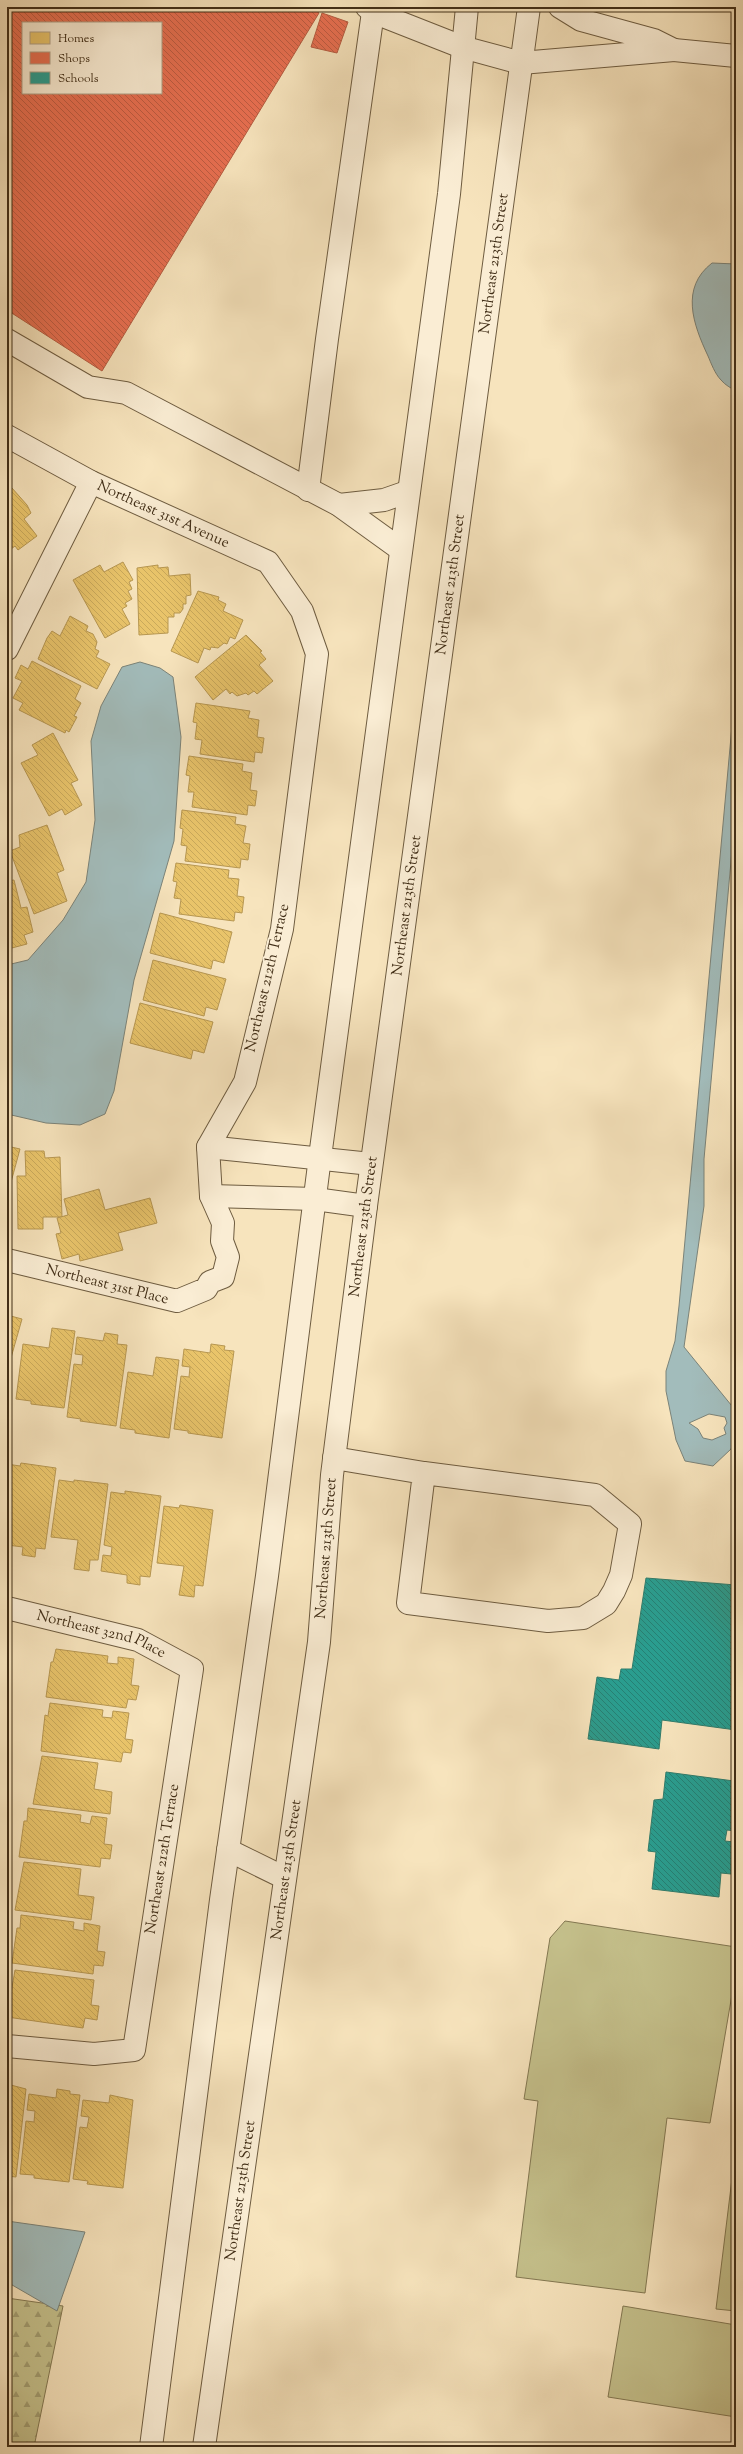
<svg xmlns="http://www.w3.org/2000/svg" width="743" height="2454" font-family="'Sorts Mill Goudy',serif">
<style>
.forest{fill:url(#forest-firs);stroke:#837852}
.park{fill:#c5c18c;stroke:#837852}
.water{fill:#a2bcbb;stroke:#7b8379;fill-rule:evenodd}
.homes{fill:url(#homes-back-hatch);stroke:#b79751}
.shops{fill:url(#shops-back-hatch);stroke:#b55c40;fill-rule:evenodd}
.schools{fill:url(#schools-back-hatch);stroke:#317c6b}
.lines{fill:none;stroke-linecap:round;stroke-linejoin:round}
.minor-casing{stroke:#6e5c40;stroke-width:24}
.minor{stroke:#faedd4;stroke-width:22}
.labels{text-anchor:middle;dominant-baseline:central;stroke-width:4;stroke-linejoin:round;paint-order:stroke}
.street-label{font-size:15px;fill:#412e17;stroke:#faedd4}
</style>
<defs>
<pattern id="forest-firs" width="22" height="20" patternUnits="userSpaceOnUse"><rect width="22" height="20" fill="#c5c18c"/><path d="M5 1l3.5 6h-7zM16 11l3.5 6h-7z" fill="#a29d71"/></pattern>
<pattern id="homes-back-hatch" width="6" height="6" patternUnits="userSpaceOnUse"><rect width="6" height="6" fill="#e9c46a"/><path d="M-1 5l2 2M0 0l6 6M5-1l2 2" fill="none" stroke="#c9a95b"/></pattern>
<pattern id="shops-back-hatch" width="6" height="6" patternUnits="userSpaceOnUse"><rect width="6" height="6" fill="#e76f51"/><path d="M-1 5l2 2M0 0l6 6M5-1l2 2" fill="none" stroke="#bd5c42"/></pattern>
<pattern id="schools-back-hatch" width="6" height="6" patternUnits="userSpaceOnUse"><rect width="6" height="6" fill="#2a9d8f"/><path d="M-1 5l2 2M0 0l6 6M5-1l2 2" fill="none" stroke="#268074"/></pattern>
</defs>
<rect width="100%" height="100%" fill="#f7e4bd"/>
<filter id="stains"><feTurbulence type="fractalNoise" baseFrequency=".005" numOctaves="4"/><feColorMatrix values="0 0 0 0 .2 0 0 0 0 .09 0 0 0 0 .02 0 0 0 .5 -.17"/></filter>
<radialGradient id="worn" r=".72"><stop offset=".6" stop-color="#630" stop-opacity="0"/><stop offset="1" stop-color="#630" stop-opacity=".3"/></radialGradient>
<!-- forest -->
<polygon class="forest" points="7,2298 63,2306 34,2447 7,2447"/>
<!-- park -->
<g class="park">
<polygon points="565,1921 736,1947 736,1971 710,2123 667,2118 645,2293 516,2277 538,2101 524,2099 550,1938"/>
<polygon points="736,2146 736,2311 716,2309"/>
<polygon points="623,2306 736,2325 736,2417 608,2397"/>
</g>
<!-- water -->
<g class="water">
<path d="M712,263L736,264V391C731,388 725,385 721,380C715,374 711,363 708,356C693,324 680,288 712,263Z"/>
<polygon points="140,662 160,668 173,677 181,737 174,841 134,980 114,1091 105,1114 80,1125 46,1123 7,1114 7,965 28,960 63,920 86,882 95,820 91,741 101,706 122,667"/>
<path d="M736,682V806L704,1159V1206L684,1347L736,1411V1436L731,1449L713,1466L685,1461L676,1440L666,1391V1371L675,1341L679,1306ZM709,1414L725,1417L727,1423L724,1428L726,1434L712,1440L703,1438L698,1429L689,1423Z"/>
<polygon points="7,2221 85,2232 57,2311 7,2282"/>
</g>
<!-- homes -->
<g class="homes">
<polygon points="12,488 27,505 31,513 24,519 37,536 18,550 15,546 11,549 7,548 7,492"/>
<polygon points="123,562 133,580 129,582 132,589 128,591 132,599 125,603 127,606 122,609 130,624 105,638 73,580 100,565 104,572"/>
<polygon points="158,565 158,568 168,567 169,576 190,574 191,595 186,596 186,604 183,604 183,609 180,613 174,613 174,617 168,617 168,633 139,635 137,568"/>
<polygon points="198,591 219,597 218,600 226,604 223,611 243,620 235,639 230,637 227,644 224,643 218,648 211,647 210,650 204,648 198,663 171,651"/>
<polygon points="70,616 88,626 86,631 93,634 97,642 95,649 99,651 96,657 110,664 97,689 38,659 47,638 52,631 60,636"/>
<polygon points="246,635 262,651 260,652 266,659 259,665 273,681 257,694 254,691 248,695 246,693 237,696 232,692 230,694 226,689 213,700 195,677"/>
<polygon points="32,661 81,686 75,699 81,703 74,716 77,717 69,732 66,730 65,733 19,710 23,703 13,698 22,681 15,678 21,665 28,669"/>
<polygon points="196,703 250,711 248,718 259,720 257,737 264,738 262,753 255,752 254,762 200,754 202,740 195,739 197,723 193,722"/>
<polygon points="53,733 78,780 71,783 82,805 65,815 62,809 49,816 21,763 38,755 32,745"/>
<polygon points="189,756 243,764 242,771 252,773 250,790 257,791 255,806 248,805 247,815 192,807 194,792 188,792 190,776 186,775"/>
<polygon points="182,810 236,817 235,824 246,826 243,843 250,844 248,860 241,859 240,868 185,861 187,846 181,845 183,829 180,828"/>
<polygon points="47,825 64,870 57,873 67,901 34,914 10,851 20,847 19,835"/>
<polygon points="176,863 229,870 228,878 239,879 237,896 244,897 242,913 235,912 234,921 179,914 181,899 174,898 177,882 173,881"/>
<polygon points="14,880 21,908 27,907 33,932 24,935 27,944 8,949 7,881"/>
<polygon points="160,913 232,932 224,963 213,960 211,969 150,953"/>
<polygon points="153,960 226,979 217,1010 206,1007 204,1016 143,1000"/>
<polygon points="140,1003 213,1022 204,1053 193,1050 191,1059 130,1043"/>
<polygon points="7,1146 20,1149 7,1197"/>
<polygon points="25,1151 44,1151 45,1158 60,1157 62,1217 43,1217 43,1229 18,1229 17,1176 26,1176"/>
<polygon points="99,1189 105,1210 150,1198 157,1223 118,1233 123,1250 80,1261 79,1254 62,1259 56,1234 61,1233 57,1218 68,1215 64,1199"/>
<polygon points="7,1315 22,1319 7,1372"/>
<polygon points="52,1328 75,1331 64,1408 31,1404 31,1401 16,1399 23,1344 49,1348"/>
<polygon points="105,1333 118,1335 117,1344 127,1345 116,1426 80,1421 81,1419 67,1417 74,1364 82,1365 83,1355 75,1354 77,1337 103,1341"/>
<polygon points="211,1344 225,1346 224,1350 234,1351 222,1438 188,1433 188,1431 174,1429 181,1376 189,1377 190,1367 182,1366 184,1349 210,1353"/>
<polygon points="156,1357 179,1360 169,1438 135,1433 135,1430 120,1428 128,1372 153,1376"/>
<polygon points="21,1463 56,1468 45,1549 36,1548 35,1557 22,1555 23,1547 7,1545 7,1464 20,1466"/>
<polygon points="59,1480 74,1482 74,1480 108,1484 98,1560 90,1560 89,1571 74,1569 78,1540 51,1537"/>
<polygon points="125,1491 161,1496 150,1577 140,1576 140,1585 127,1583 127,1575 101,1571 103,1555 111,1556 112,1547 104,1545 111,1492 125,1494"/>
<polygon points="180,1505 213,1510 203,1586 195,1585 194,1597 179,1595 184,1566 157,1563 164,1506 179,1508"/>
<polygon points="56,1649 108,1656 107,1663 118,1664 118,1657 134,1659 131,1685 139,1686 136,1700 128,1699 126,1708 46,1697 51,1662 53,1662"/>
<polygon points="50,1703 103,1710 102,1717 112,1718 113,1711 129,1713 125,1739 133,1740 131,1753 123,1752 121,1762 41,1751 45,1715 48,1716"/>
<polygon points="42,1756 98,1763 94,1789 112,1792 110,1814 33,1804"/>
<polygon points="28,1808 81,1815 80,1822 90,1824 92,1816 107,1818 104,1844 112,1845 110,1859 101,1858 100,1867 19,1857 24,1821 27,1821"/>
<polygon points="24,1862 81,1869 78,1895 94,1897 91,1920 15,1910"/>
<polygon points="21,1915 74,1922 73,1929 84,1931 84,1923 100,1926 97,1951 105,1952 103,1966 94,1965 93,1974 12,1963 17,1928 20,1928"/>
<polygon points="15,1970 94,1980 91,2005 99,2006 97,2020 85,2018 83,2028 7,2017"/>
<polygon points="7,2084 26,2089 16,2177 7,2176"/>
<polygon points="57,2089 70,2091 70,2094 80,2095 69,2182 34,2178 34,2175 20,2174 26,2121 34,2122 35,2111 27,2110 29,2094 56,2098"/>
<polygon points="110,2095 133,2100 123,2188 87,2184 88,2181 73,2179 80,2127 87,2128 89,2117 81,2116 83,2100 109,2103"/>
</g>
<!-- shops -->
<g class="shops">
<path d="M7,7H310L319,13L102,371L7,310ZM23,23H161V93H23Z"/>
<polygon points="322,13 348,22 337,53 311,47"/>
</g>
<!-- schools -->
<g class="schools">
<polygon points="646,1578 736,1585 736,1730 662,1720 659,1749 588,1739 597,1677 619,1680 621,1669 632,1669"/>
<polygon points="666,1772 734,1781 732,1799 736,1800 736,1831 727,1830 725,1841 734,1842 731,1874 721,1873 719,1897 652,1889 656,1852 648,1851 654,1800 663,1799"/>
</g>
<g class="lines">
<!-- minor casing -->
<g class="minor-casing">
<g id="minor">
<polyline points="367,7 373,12 462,47 521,63 674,50 654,40 581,20 560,7"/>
<polyline points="674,50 736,56"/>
<polyline points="7,340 88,387 126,393 339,505 400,549"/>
<path id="s1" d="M7,436L91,482L268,562L302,611L317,654L282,929L245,1082L208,1147L211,1196L223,1223L222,1241L228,1257L223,1277L210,1282L206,1289L177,1301L7,1260"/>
<polyline points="308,490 327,339 373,12"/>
<polyline points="339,505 384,500 407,492"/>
<polyline points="7,649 91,482"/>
<polyline points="208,1147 371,1164"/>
<polyline points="211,1196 315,1199 366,1206"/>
<polyline points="334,1458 424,1473 595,1495 630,1524 621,1575 614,1591 606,1604 583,1618 548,1621 408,1603 424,1473"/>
<path id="s2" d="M7,1608L138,1640L192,1669L134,2050L94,2054L7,2046"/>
<polyline points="228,1850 285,1878"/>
<polyline points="151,2447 221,1900 267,1576 320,1157 449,194 467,7"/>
<path id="s3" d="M204,2447L319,1642L332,1475L366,1206L529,7"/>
</g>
</g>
<!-- minor -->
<use href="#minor" class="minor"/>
</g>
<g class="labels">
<!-- street labels -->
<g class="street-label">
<text stroke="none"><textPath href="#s3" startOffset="2203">Northeast 213th Street</textPath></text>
<text stroke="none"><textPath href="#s1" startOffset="175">Northeast 31st Avenue</textPath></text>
<text stroke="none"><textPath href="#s3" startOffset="1879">Northeast 213th Street</textPath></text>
<text stroke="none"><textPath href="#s3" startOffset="1555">Northeast 213th Street</textPath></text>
<text transform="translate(268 978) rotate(-77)">Northeast 212th Terrace</text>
<text stroke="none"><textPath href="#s3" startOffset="1231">Northeast 213th Street</textPath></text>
<text transform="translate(107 1285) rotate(14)">Northeast 31st Place</text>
<text stroke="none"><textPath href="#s3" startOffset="907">Northeast 213th Street</textPath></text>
<text stroke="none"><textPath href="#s2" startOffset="98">Northeast 32nd Place</textPath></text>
<text transform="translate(163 1859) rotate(-81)">Northeast 212th Terrace</text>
<text stroke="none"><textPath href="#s3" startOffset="583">Northeast 213th Street</textPath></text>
<text stroke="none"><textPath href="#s3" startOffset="259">Northeast 213th Street</textPath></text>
</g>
</g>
<!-- margin -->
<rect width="743" height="2454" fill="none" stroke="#f7e4bd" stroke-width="24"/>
<rect x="8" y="8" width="727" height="2438" fill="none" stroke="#412e17" stroke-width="2"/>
<rect x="12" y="12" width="719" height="2430" fill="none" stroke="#412e17"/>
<!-- legend -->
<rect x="22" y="22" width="140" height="72" fill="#faedd4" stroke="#b0a188"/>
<rect x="30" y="32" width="20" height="12" fill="#e9c46a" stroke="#b0a188"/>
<text x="58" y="42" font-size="12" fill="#412e17">Homes</text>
<rect x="30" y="52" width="20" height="12" fill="#e76f51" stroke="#b0a188"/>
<text x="58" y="62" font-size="12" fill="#412e17">Shops</text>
<rect x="30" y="72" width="20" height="12" fill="#2a9d8f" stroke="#b0a188"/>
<text x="58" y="82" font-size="12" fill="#412e17">Schools</text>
<rect width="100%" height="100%" filter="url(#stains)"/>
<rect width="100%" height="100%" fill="url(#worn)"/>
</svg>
